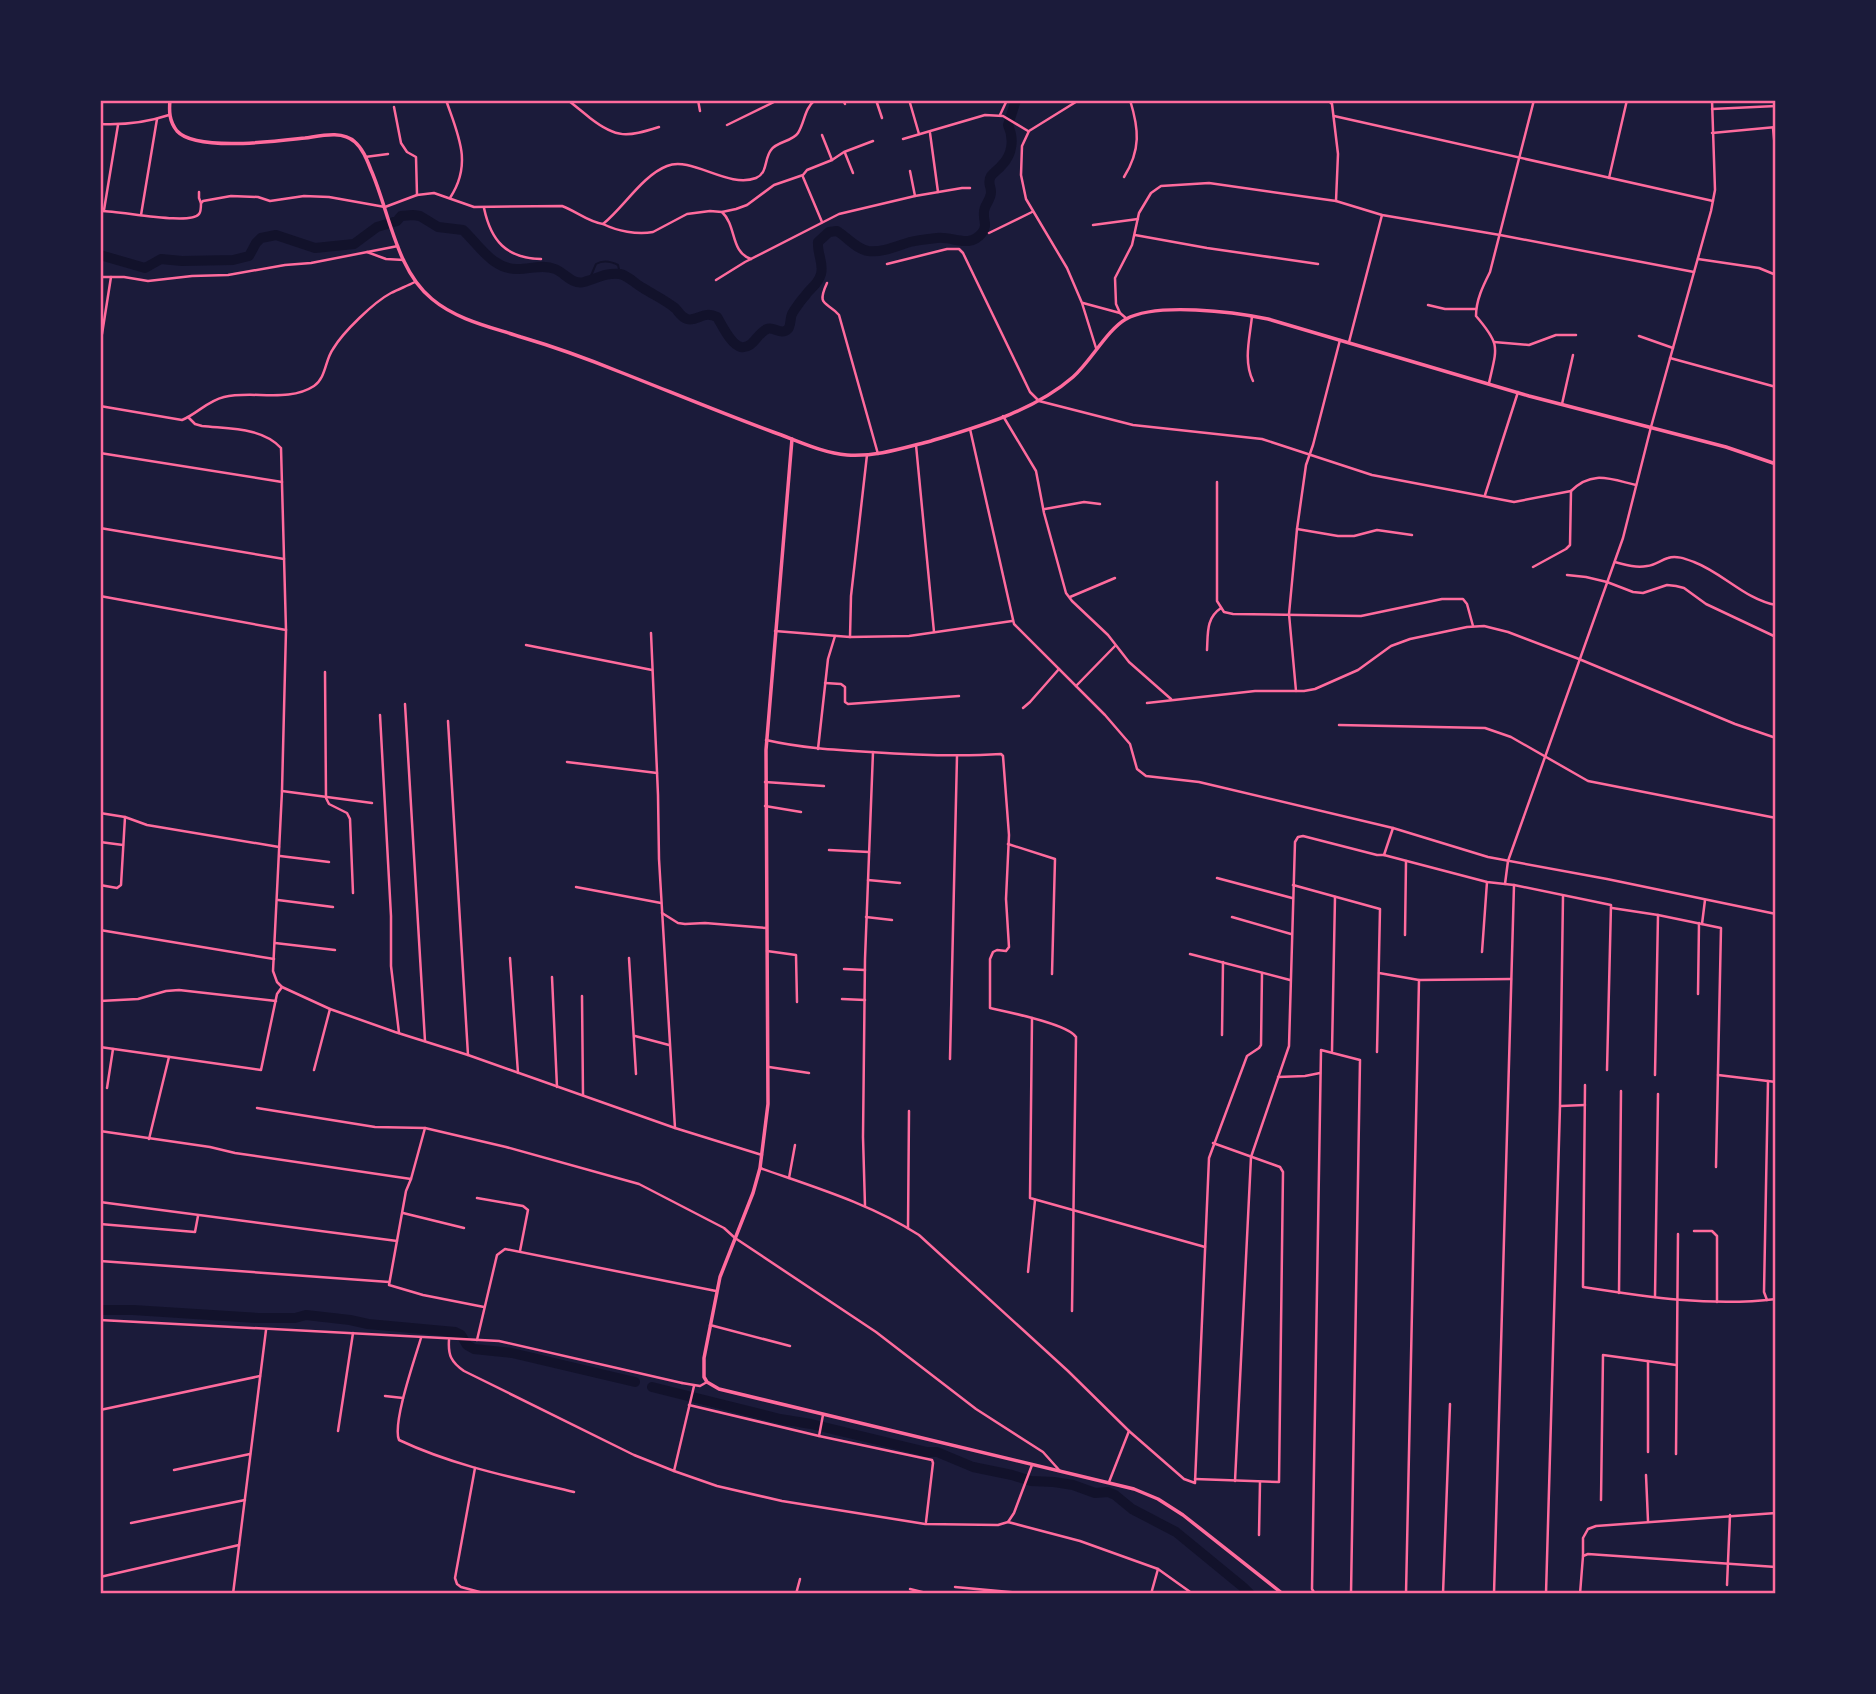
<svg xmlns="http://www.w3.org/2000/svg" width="1876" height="1694" font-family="Lato,sans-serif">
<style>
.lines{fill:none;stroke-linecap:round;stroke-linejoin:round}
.stream{stroke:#12122b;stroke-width:2}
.river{stroke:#12122b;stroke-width:10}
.minor{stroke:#ff6b9d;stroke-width:2.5}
.tertiary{stroke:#ff6b9d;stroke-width:2.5}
.secondary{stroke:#ff6b9d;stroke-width:3.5}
.neatline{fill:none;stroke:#ff6b9d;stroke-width:2.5}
</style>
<rect width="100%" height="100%" fill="#1b1b3a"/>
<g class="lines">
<!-- stream -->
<path class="stream" d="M590,278L596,264C603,260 610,261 618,265L620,274"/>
<!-- river -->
<g class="river">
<path d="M100,255L145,268L161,259L182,261L233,260L249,256L256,243L261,238L276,235L315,248L354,244L377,227L397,221L401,216L413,215L420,216L438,227L463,230C479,245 493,270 518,269C531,269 543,264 555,269C565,273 572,285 584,282C596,279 606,272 620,274C629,276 635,284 643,288C654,295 665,300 675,308C679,312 681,317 687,319C698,322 703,310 717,317C722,325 731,345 741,347C753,349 757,333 767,329C774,326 781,336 788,329C791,326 790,318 792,314C794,310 802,299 805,296C810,288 818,285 821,274C824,263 817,254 818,242L829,232L837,231C847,237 856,249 868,251C882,253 897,246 910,242C918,240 928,239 937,238C953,236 969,249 982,233C988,225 983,221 984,212C984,205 991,200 991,192C991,186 987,182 991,176C994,172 999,169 1002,165C1013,154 1014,138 1008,125L1016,100"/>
<polyline points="100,1310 133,1310 258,1318 295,1318 306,1315 350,1320 368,1324 455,1332 461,1335 467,1345 474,1349 512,1353 635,1382"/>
<polyline points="652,1387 780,1419 811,1424 927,1452 937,1452 973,1467 1012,1475 1031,1481 1054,1482 1073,1485 1095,1493 1108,1492 1115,1495 1132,1509 1176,1532 1243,1587 1250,1594"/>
</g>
<!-- minor -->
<g class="minor">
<path d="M446,100C458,135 473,163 450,198"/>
<path d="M568,100C575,106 583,112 590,118C617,139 627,137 659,127"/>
<polyline points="698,100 700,111"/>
<polyline points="843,100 845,104"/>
<polyline points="876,100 882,118"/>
<polyline points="912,100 910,103 919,134"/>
<polyline points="1079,100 1029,131 1022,146 1021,175 1026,199 1067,268 1082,303 1096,348"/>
<polyline points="1328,100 1332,104 1338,154 1336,201"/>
<polyline points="394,107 401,143 407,152 416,157 417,195"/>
<polyline points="1712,109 1776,106"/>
<polyline points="1000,115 1007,100"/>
<polyline points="1334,116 1713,201"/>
<path d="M100,124C122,125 148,122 169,115"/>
<polyline points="727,125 776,101 775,100"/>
<polyline points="1773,128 1776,159"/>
<polyline points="930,133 938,192"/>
<polyline points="1712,133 1776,127"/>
<polyline points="822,135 832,160"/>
<polyline points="903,139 985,115 1003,116 1028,131"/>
<polyline points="845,153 853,173"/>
<polyline points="365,157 388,154"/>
<polyline points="910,171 915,196"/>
<polyline points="803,177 822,222"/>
<path d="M1124,177C1141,150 1139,129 1130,100"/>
<polyline points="1609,178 1627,100"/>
<polyline points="199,192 199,198 201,203"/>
<path d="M484,208C491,241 506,258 541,259"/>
<polyline points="104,210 118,125"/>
<path d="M100,211C117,210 190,226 199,214C201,212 201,206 201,203L203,201L231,196L258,197L270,201L304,196L329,197L385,207L417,195L434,193L474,207L562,206C576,211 588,222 603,224C623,208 643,175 667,166C692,156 728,189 756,178C768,173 764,159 771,150C777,141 792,142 798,133C805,122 804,109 815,100"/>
<path d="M722,212C737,226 730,252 751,259"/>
<polyline points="141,215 157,119"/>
<path d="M603,224C617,231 637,235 653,232L687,214L710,211L722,212L736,209L747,205L774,185L803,175L807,170L832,160L844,152L873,141"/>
<polyline points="1093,225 1138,219"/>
<polyline points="989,233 1032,212"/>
<polyline points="1135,235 1207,248 1318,264"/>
<polyline points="367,252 386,259 404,260"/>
<polyline points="1698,259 1759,268 1776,275"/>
<polyline points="887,264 947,249 959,249 963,253 1030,392 1039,401 1133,425 1262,439 1372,475 1514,502 1571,491"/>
<polyline points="100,277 124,277 148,281 192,276 228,275 285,265 311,263 398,246"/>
<polyline points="716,280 745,262 839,214 915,196 962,188 970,188"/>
<path d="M827,283C816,307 827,301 839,315L878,454"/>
<polyline points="1083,303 1120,313"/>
<polyline points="1428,305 1445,309 1476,309"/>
<path d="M1252,316C1250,337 1243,361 1253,381"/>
<polyline points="1127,319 1120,313 1116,304 1115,278 1132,245 1139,213 1151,193 1161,186 1209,183 1336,201 1382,215 1500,235 1694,272"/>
<polyline points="102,334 111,277"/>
<polyline points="1639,336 1673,348"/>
<polyline points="1349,342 1382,215"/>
<polyline points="1494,342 1529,345 1556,335 1576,335"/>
<polyline points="1670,358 1776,387"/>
<path d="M1489,383C1497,347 1501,345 1476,316C1476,300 1483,286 1490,272L1534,100"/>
<polyline points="1562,404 1573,355"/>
<path d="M100,406L182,420C197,414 207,401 224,397C252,390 288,403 314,386C326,378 325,360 333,349C343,332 374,302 391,293C399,289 407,286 415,282"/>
<polyline points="1003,416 1036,471 1044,513 1066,593 1072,601 1108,635 1129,662 1171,699"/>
<path d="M188,417L195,424L202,426C228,429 262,427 281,448L286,630L282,791L273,971L277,982L282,987L330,1009L395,1032L468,1055L675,1128L762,1155"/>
<polyline points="970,429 1014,624 1105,715 1130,744 1137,769 1146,776 1199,782 1393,828 1488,857 1607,879 1776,914"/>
<polyline points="916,445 934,632"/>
<polyline points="100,453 282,482"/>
<polyline points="1217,482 1217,601 1224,612 1233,614 1361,616 1442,599 1463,599 1467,604 1473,626"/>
<polyline points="1485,495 1518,392"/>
<polyline points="1045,509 1084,502 1100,504"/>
<polyline points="100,528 284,559"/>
<polyline points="1297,529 1338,536 1354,536 1377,530 1412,535"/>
<path d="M1615,562C1626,565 1636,568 1647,566C1655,565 1661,560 1668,558C1676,555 1686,559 1694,562C1723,573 1746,600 1776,605"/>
<path d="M1533,567L1566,549L1570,545L1571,491C1592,470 1610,479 1636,485"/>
<polyline points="1567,575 1586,577 1607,582 1633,592 1643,593 1667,585 1676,586 1684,588 1706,604 1776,637"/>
<polyline points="100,596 286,630"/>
<polyline points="1070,597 1115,578"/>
<polyline points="775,631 850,637 909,636 1012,621"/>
<polyline points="651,633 658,795 659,859 675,1128"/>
<polyline points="850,637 851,596 867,455"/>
<polyline points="526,645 652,670"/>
<path d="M1207,650C1208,633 1206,618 1221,608"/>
<polyline points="325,672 326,798 329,804 347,813 350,819 353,893"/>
<polyline points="825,683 841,684 845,687 845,702 848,704 959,696"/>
<polyline points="1076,686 1115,646"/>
<polyline points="1296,691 1289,614 1297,529 1306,465 1313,445 1340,340"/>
<polyline points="1147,703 1255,691 1304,691 1315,689 1358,670 1391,646 1410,639 1467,627 1484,626 1508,632 1579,659 1735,724 1776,738"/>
<polyline points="405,704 425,1041"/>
<polyline points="1023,708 1030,702 1059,669"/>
<polyline points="380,715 391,916 391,966 399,1033"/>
<polyline points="448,721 468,1055"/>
<polyline points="1339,725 1485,728 1511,737 1588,781 1776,818"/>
<path d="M766,740C801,748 835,750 870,752C914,755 957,757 1001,754L1003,756L1009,835L1006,899L1009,947L1006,951L997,950L993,952L990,959V1008C1008,1012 1068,1024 1076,1037L1072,1311"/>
<polyline points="818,749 828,659 835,636"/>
<polyline points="567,762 657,773"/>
<polyline points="765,782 824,786"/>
<polyline points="282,791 372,803"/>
<polyline points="765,806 801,812"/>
<polyline points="100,813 125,817 147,825 279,847"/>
<polyline points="100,842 123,845"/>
<polyline points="1008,844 1055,859 1052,974"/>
<polyline points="829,850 869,852"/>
<polyline points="1384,855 1393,828"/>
<polyline points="280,856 329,862"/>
<polyline points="1217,878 1292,898"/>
<polyline points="868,880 900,883"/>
<polyline points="1505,884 1508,861 1623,538 1651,427 1711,211 1715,190 1712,100"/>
<polyline points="100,885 117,888 121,885 125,817"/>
<polyline points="1293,885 1380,909 1377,1052"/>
<polyline points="576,887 661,903"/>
<polyline points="278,900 333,907"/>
<polyline points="1612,908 1658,915 1721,928 1716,1167"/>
<polyline points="662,913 678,923 685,924 705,923 766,928"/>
<polyline points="866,917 892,920"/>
<polyline points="1232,917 1291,934"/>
<polyline points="1702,924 1705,900"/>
<polyline points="100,930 274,959"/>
<polyline points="1405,935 1406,861"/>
<polyline points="275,943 335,950"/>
<polyline points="767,951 796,955 797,1002"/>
<polyline points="1482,952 1487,882"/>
<polyline points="1190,954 1290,980"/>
<polyline points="510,958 518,1073"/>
<polyline points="629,958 636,1074"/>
<polyline points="844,969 865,970"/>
<polyline points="1379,973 1419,980 1511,979"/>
<polyline points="552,977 557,1087"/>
<polyline points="1698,994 1699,923"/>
<polyline points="582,996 583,1095"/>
<polyline points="842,999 865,1000"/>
<polyline points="100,1001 138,999 166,991 179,990 276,1001"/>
<polyline points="1032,1018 1030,1198 1205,1247"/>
<polyline points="1222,1035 1223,962"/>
<polyline points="635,1036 669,1045"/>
<polyline points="100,1047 261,1070 277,994 282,987"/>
<polyline points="1332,1051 1335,897"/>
<polyline points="950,1059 957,756"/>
<polyline points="769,1067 809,1073"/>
<polyline points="314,1070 330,1009"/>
<polyline points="1655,1075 1658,915"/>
<polyline points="1718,1075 1776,1082"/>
<polyline points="1278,1077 1305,1076 1320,1073"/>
<path d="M1585,1085L1583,1287C1647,1297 1711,1307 1776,1299"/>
<polyline points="107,1088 113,1049"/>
<polyline points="1561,1106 1585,1105"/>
<polyline points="257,1108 375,1127 425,1128 506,1147 639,1184 724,1228 735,1238 876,1332 976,1409 1043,1452 1060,1471"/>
<polyline points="425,1128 411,1179 406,1191 389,1285 423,1295 484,1307"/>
<polyline points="100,1131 210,1147 235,1153 411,1179"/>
<polyline points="149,1139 169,1057"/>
<path d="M760,1168C814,1187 871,1204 919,1235L1068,1371L1129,1431L1184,1479L1195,1483L1209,1158L1247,1056L1259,1048L1261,1045L1262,973"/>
<polyline points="789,1178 795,1145"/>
<polyline points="477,1198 523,1206 528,1210 520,1251"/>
<polyline points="100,1202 397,1241"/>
<polyline points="865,1206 863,1137 865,959 873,752"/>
<polyline points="403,1213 464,1228"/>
<polyline points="100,1224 195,1232 198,1216"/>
<polyline points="908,1228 909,1111"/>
<polyline points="1694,1231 1712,1231 1717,1236 1717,1302"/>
<polyline points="100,1261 389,1282"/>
<polyline points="1028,1272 1035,1200"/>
<polyline points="1619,1293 1621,1091"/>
<polyline points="1655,1297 1658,1094"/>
<polyline points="1767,1300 1764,1292 1768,1081"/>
<polyline points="100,1320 499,1341 682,1383"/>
<polyline points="710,1325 790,1346"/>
<path d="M421,1338C415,1358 392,1424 399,1440C454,1466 515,1478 574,1492"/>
<path d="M449,1340C448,1355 451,1362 464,1371L634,1455L674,1471L717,1486L782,1501L925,1524L998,1525L1008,1522L1080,1541L1158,1569L1193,1594"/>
<polyline points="477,1340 497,1255 505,1249 716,1291"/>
<polyline points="385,1396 403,1398"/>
<polyline points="689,1405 819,1436 932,1460 933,1463 926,1522"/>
<polyline points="100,1410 260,1376"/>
<polyline points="338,1431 353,1333"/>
<polyline points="819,1436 823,1415"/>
<polyline points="1648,1452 1648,1361"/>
<polyline points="1676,1454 1678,1234"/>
<polyline points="475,1468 455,1578 457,1584 461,1587 487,1594"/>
<polyline points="174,1470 250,1454"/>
<polyline points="674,1471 694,1386"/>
<polyline points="1646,1475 1648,1521"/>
<polyline points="1195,1479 1279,1482 1283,1172 1280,1167 1213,1143"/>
<polyline points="1235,1481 1251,1157 1289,1046 1295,842 1298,837 1303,836 1377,855 1384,855 1487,882 1514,885 1611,905 1607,1070"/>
<polyline points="1109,1482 1129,1431"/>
<polyline points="1601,1500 1603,1355 1676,1365"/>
<polyline points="1008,1522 1014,1513 1032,1465"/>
<polyline points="131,1523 245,1500"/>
<polyline points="1259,1535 1260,1482"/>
<polyline points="1583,1556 1583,1538 1588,1529 1596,1526 1776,1513"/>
<polyline points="100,1577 239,1545"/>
<polyline points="1727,1585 1730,1515"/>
<polyline points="955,1587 1030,1594"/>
<polyline points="910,1589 930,1594"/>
<polyline points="233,1594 266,1330"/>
<polyline points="796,1594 800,1579"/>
<polyline points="1151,1594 1158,1569"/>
<polyline points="1315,1594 1312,1589 1321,1050 1360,1060 1351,1594"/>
<polyline points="1406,1594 1419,980"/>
<polyline points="1443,1594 1450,1404"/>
<polyline points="1494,1594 1514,885"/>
<polyline points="1546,1594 1560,1106 1563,896"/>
<polyline points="1580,1594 1583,1556 1588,1554 1776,1567"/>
</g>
<!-- tertiary -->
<polyline class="tertiary" points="682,1383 700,1386 707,1382"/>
<!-- secondary -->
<g class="secondary">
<path d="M170,100C169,111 169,121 177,131C196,152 277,141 305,138C320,136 342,130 355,142C363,149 367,160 371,170C389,211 396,270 432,299C457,320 491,327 521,337C555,347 588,359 620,372C671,392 721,413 773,432C796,440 822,453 847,455C876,457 903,448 931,441C980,426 1034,411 1073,377C1091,361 1107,330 1126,319C1157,302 1234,312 1268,319L1529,396L1726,447L1776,464"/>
<polyline points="792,439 766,750 768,1104 760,1168 753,1193 720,1277 704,1358 704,1377 707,1382 719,1389 1134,1489 1158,1499 1183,1515 1283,1594"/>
</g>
</g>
<!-- border -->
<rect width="1876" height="1694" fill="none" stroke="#1b1b3a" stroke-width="203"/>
<rect x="102" y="102" width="1672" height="1490" class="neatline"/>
</svg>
